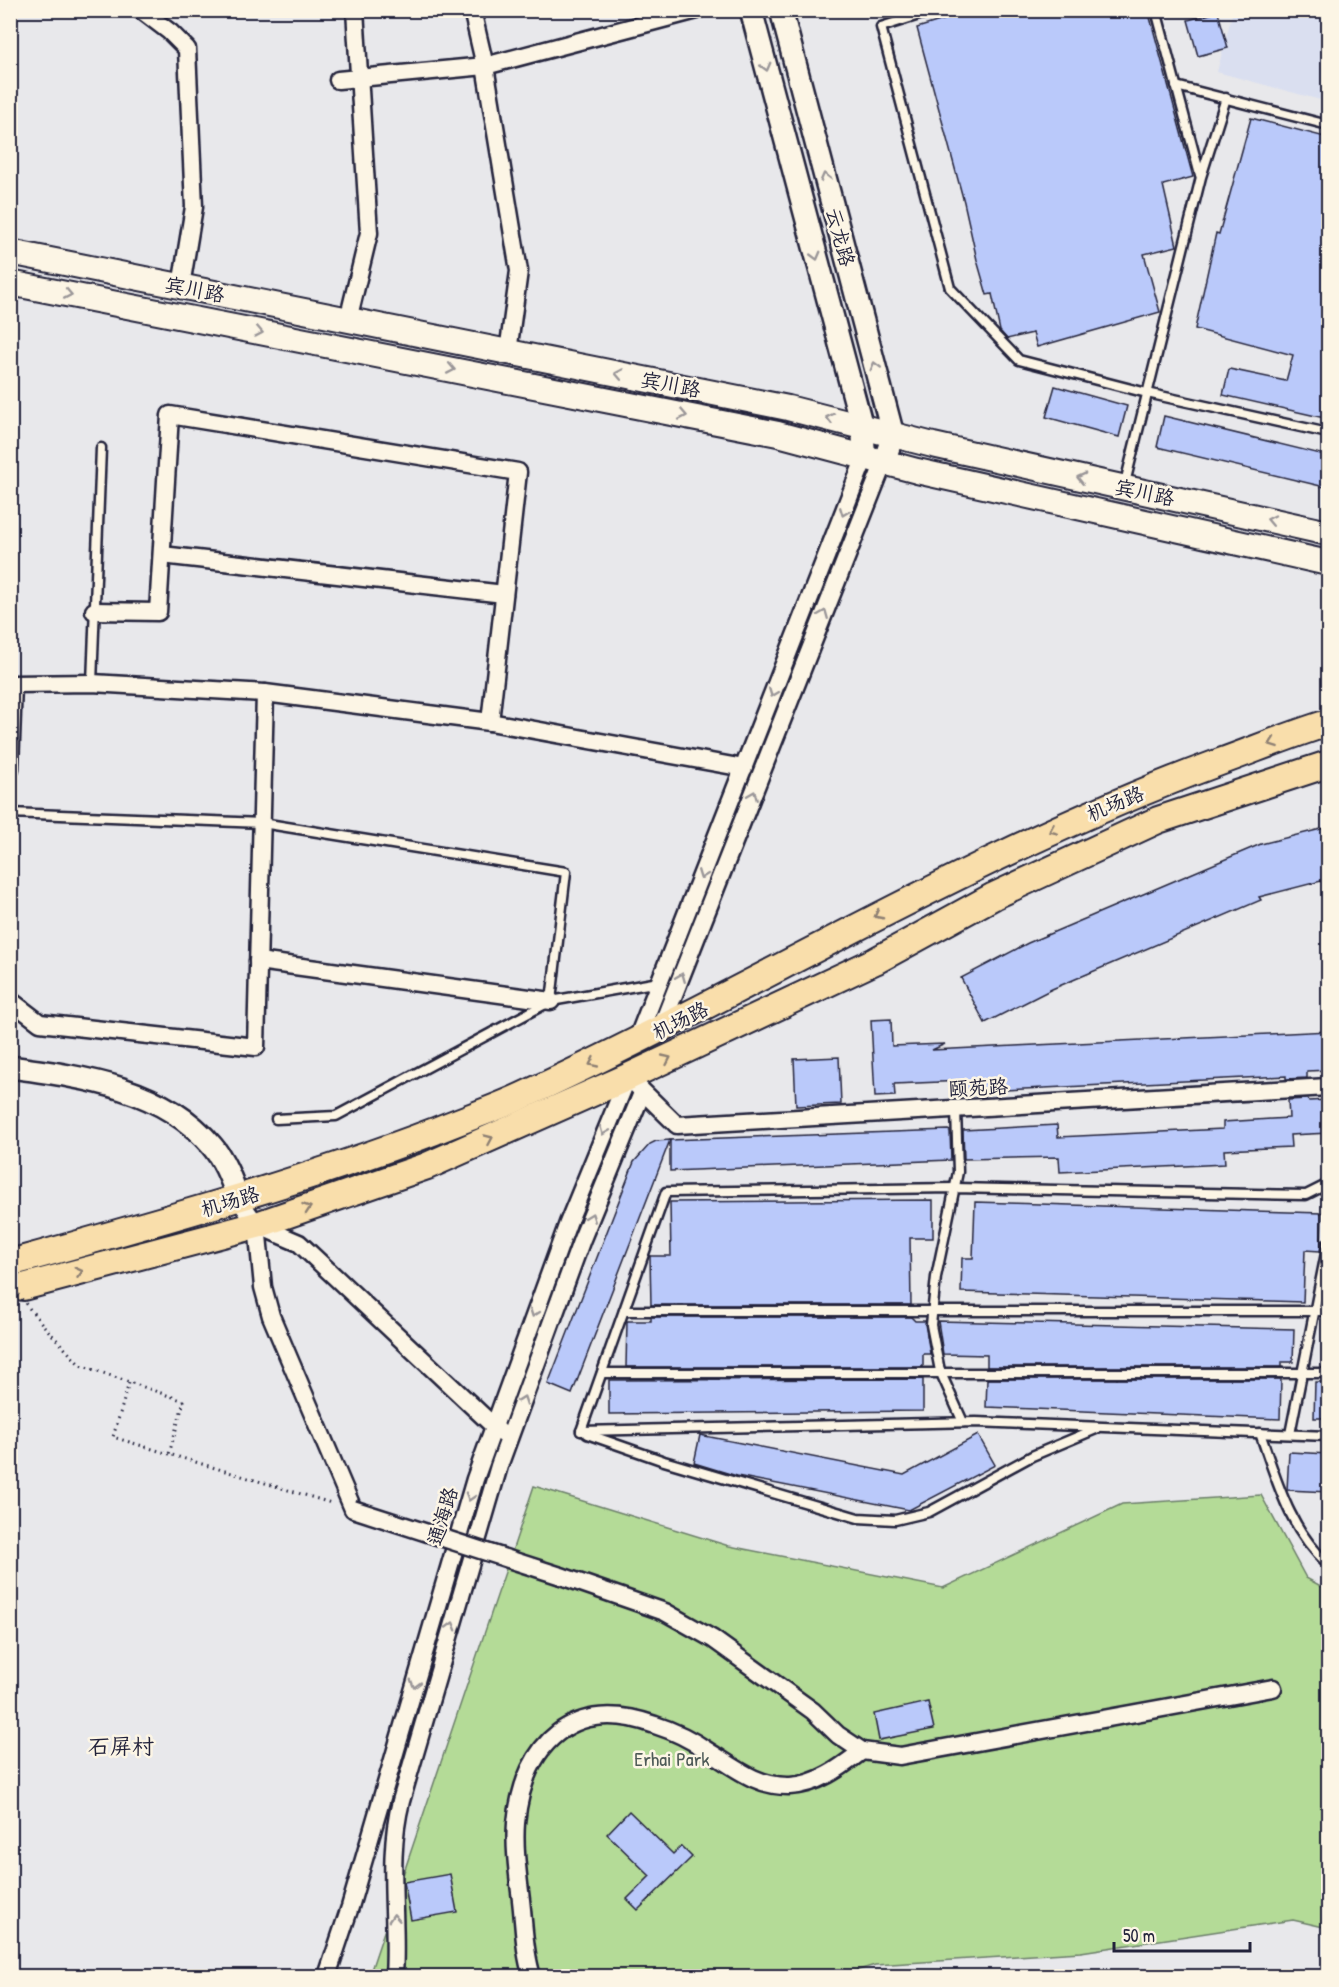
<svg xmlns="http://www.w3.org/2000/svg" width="1339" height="1987" font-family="'Patrick Hand','LXGW WenKai TC',sans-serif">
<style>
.built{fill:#dadff0}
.green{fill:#b4db97;stroke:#6b7e69;stroke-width:1.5}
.building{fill:#bac9fa;stroke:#22223b;stroke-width:1.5}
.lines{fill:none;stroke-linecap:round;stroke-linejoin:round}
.service-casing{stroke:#22223b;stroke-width:13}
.minor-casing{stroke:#22223b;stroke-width:21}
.tertiary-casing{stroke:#22223b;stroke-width:26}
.secondary-casing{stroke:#22223b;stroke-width:28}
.primary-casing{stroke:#22223b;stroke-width:30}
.path{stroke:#22223b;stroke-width:3;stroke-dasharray:1.5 4.5;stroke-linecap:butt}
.service{stroke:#fcf5e5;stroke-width:8}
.minor{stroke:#fcf5e5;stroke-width:16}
.tertiary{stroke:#fcf5e5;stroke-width:21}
.secondary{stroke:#fcf5e5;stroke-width:24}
.primary{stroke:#f9deab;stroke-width:26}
.minor-bridge-casing{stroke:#22223b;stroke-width:21;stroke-linecap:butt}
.path-bridge{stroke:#22223b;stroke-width:3;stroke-dasharray:1.5 4.5;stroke-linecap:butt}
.minor-bridge{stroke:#fcf5e5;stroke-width:16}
.oneway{stroke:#9a9698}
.oneway2{stroke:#8e8073}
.labels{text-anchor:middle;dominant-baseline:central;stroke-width:5;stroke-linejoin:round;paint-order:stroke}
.street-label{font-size:20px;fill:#22223b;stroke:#fcf5e5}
.park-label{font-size:20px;fill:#4e5a57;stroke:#fcf5e5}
.quarter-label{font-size:22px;fill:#22223b;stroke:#fcf5e5}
</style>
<rect width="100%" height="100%" fill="#e8e8eb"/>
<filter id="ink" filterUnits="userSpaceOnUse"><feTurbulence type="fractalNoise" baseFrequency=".0167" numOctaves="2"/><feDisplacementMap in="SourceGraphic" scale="12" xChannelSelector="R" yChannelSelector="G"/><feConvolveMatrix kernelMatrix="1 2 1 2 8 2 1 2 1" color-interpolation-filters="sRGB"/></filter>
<g filter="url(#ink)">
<!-- built -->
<polygon class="built" points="1233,11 1328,11 1328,102 1217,72"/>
<!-- green -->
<polygon class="green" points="534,1486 729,1546 943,1588 1122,1504 1261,1495 1306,1578 1328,1590 1328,1928 1293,1920 1081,1952 875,1965 839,1976 369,1976"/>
<!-- building -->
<g class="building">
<polygon points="976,10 1148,10 1193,177 1163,185 1177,246 1144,254 1160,312 1037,347 1033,333 1007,339 1000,331 992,294 987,295 977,260 964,202 917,28"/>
<polygon points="1218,12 1228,48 1198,56 1188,20"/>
<polygon points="1251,118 1329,138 1329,419 1223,395 1229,369 1286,381 1293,355 1195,329 1216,233 1219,234"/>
<polygon points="1055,386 1127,406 1119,437 1046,417"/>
<polygon points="1164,416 1329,456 1329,488 1157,447"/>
<polygon points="1329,827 1329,879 1259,897 1261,900 1052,989 985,1023 961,978 1028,943 1261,844"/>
<polygon points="891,1019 892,1046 945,1044 932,1050 1329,1031 1329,1070 1307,1071 1307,1078 1286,1079 1286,1076 964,1092 963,1081 894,1084 895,1096 875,1097 871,1020"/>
<polygon points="839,1057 841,1104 796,1106 794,1059"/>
<polygon points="1308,1099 1309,1101 1329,1100 1329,1133 1290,1135 1291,1147 1224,1150 1225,1164 1060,1172 1059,1157 964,1159 963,1130 1057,1125 1058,1137 1223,1129 1223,1122 1289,1118 1288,1100"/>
<polygon points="948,1130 950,1131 951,1160 670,1171 670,1140"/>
<polygon points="670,1140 572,1394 548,1384 634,1162 650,1144 656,1141"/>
<polygon points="933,1200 933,1238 910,1238 911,1305 651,1305 650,1256 671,1256 670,1202"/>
<polygon points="975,1202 1322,1213 1321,1247 1320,1251 1305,1250 1303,1302 961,1292 962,1258 973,1258"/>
<polygon points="651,1317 911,1317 915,1321 925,1321 930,1354 923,1354 923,1367 626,1367 627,1321 651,1321"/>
<polygon points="938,1321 1294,1329 1293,1362 1282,1362 1282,1367 987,1367 987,1355 943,1354"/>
<polygon points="923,1379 923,1411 609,1414 609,1380"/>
<polygon points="987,1379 1281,1379 1280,1419 986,1407"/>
<polygon points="1315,1382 1329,1382 1329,1418 1314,1418"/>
<polygon points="700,1435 904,1475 978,1435 995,1465 909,1510 737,1476 694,1463"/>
<polygon points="1289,1452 1329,1454 1329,1492 1287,1490"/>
<polygon points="928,1702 934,1729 879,1740 874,1714"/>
<polygon points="629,1811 673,1854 681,1846 692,1857 638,1910 627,1899 650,1876 607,1834"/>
<polygon points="450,1874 457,1912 411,1920 404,1882"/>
</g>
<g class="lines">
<!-- service casing -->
<g class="service-casing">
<g id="service">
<polyline points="935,10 881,27 950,288 1019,360 1147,393 1328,433"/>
<polyline points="1156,10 1200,175"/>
<polyline points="1176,86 1328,125"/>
<polyline points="1124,487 1201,177 1226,98"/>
<polyline points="92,683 101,448"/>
<polyline points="10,813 262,823 566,872 551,1001 336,1116 276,1119"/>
<polyline points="551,1001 659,982"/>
<polyline points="956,1109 958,1172 936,1277 931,1325 940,1371 963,1422"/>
<polyline points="624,1311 1328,1311"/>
<polyline points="602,1373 1328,1373"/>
<polyline points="581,1431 666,1192 955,1188 1306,1195 1328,1184"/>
<polyline points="581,1431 976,1422 1328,1436"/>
<path d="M1260,1433C1277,1481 1289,1529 1328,1564"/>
<polyline points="587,1434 664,1461 858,1518 895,1520 929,1512 1032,1456 1096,1429"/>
<polyline points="1290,1434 1328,1243"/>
</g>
</g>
<!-- minor casing -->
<g class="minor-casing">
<g id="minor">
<polyline points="141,10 170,32 187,49 194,207 181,286"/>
<polyline points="472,10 485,66 519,271 508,352"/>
<polyline points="338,80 485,66 697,10"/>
<polyline points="348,320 369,233 355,10"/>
<polyline points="162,555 504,594"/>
<polyline points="94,611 158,612 170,415 518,472 490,722"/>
<polyline points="10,769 13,684 92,683 265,693 490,722 744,768"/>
<polyline points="258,961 551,1001"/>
<polyline points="10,1000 40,1023 256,1047 265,693"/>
<polyline points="660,1030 884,462"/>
<polyline points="636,1042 865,457"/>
<polyline points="239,1200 257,1225 263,1287 271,1316 353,1509"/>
<polyline points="257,1225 299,1243 501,1433"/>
<polyline points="561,1576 665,1612 713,1639 813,1711 838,1735 862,1751 900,1756 1273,1688"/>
<polyline points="327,1976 350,1907 475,1479 568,1223 628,1077 677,1125 1328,1087"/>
<path d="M394,1976C398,1917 386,1860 401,1801L499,1466L582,1239L642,1093"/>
<path d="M532,1976C524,1952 524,1925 521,1900C518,1875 514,1848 516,1823C524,1742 574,1696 655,1725C674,1731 692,1740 708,1751C734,1767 757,1787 790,1786C818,1785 841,1767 862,1751"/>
</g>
</g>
<!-- tertiary casing -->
<g class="tertiary-casing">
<g id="tertiary">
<polyline points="751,10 862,427 865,457"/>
<polyline points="781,10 893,435 884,462"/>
<path d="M10,1067C82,1077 163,1087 212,1146C225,1161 232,1182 239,1200"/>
</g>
</g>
<!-- secondary casing -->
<g class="secondary-casing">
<g id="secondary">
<polyline points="10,252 788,408 933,445 1328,533"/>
<polyline points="10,283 778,434 917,471 1328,563"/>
</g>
</g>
<!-- primary casing -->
<g class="primary-casing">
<g id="primary">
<path d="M10,1263C154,1223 296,1184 435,1131C464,1119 494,1109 522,1096C756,988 977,851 1220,762C1256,749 1292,734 1328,723"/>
<polyline points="23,1287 257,1225 427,1166 628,1077 875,961 994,896 1158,820 1328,764"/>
</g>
</g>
<!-- path -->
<g class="path">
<polyline points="44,1326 80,1365 184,1401 169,1454 331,1503"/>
<polyline points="129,1383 113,1437 169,1454"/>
</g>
<!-- service -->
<use href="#service" class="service"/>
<!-- minor -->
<use href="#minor" class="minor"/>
<!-- tertiary -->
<use href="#tertiary" class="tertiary"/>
<!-- secondary -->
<use href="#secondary" class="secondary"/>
<!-- primary -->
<use href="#primary" class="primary"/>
<!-- minor-bridge casing -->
<g class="minor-bridge-casing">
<polyline id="minor-bridge" points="353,1509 561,1576"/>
</g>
<!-- path-bridge -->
<polyline class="path-bridge" points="10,1285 44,1326"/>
<!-- minor-bridge -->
<use href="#minor-bridge" class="minor-bridge"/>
</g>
<!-- one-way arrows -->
<defs><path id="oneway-chevron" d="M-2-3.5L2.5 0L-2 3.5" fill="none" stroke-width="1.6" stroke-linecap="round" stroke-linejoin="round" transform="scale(1.5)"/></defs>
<g class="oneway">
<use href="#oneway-chevron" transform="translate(766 67) rotate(75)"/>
<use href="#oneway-chevron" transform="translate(825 177) rotate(-105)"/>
<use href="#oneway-chevron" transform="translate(816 256) rotate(75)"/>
<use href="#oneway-chevron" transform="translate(68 294) rotate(11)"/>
<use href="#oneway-chevron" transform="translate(259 332) rotate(11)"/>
<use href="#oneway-chevron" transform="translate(875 366) rotate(-105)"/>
<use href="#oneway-chevron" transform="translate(451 369) rotate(11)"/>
<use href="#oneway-chevron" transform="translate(619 374) rotate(-169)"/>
<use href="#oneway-chevron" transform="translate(683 415) rotate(11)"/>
<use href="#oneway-chevron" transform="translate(830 418) rotate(-165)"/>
<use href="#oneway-chevron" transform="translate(1081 478) rotate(-167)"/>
<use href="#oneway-chevron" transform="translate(844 512) rotate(111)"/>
<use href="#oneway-chevron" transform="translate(1271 520) rotate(-168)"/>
<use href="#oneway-chevron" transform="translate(824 614) rotate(-68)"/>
<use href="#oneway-chevron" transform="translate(773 693) rotate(111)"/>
<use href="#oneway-chevron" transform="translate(753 795) rotate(-68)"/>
<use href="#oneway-chevron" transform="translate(702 875) rotate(111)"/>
<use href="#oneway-chevron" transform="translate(681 977) rotate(-68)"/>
<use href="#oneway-chevron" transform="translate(604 1131) rotate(113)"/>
<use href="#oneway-chevron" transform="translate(591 1217) rotate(-69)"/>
<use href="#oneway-chevron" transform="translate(534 1313) rotate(110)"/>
<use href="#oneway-chevron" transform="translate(523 1400) rotate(-71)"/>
<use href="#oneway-chevron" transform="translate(470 1497) rotate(107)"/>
<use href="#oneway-chevron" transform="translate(452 1626) rotate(-74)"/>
<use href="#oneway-chevron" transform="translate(415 1684) rotate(106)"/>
<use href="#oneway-chevron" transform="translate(394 1918) rotate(-93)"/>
</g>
<g class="oneway2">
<use href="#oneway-chevron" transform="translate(1273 743) rotate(160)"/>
<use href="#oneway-chevron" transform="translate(1053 830) rotate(156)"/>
<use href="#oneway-chevron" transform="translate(878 915) rotate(152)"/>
<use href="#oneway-chevron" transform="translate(667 1059) rotate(-25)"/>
<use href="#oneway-chevron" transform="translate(593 1063) rotate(155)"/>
<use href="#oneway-chevron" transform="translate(489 1139) rotate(-24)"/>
<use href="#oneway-chevron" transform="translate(307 1208) rotate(-19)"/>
<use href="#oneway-chevron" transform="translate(79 1272) rotate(-15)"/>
</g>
</g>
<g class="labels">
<!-- street labels -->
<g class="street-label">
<text transform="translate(841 237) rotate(75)">云龙路</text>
<text transform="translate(195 289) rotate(11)">宾川路</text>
<text transform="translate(671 384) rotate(11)">宾川路</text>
<text transform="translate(1145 492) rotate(12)">宾川路</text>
<text transform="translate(1115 803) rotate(-23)">机场路</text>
<text transform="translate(680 1020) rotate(-27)">机场路</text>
<text transform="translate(978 1087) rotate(-3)">颐苑路</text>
<text transform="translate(230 1201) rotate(-17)">机场路</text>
<text transform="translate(442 1516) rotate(-73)">通海路</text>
</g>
<!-- park labels -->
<g class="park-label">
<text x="672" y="1758">Erhai Park</text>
</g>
<!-- quarter labels -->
<g class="quarter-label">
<text x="121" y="1746">石屏村</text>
</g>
</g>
<!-- margin -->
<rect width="1339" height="1987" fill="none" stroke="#fcf5e5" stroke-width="36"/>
<rect x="18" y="18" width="1303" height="1951" fill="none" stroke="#22223b" stroke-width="2" filter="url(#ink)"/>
<!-- scale -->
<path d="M1114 1942v9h136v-9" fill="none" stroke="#22223b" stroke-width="3"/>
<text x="1123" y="1942" font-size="18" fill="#22223b" stroke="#fcf5e5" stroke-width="4.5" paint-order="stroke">50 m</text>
</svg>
